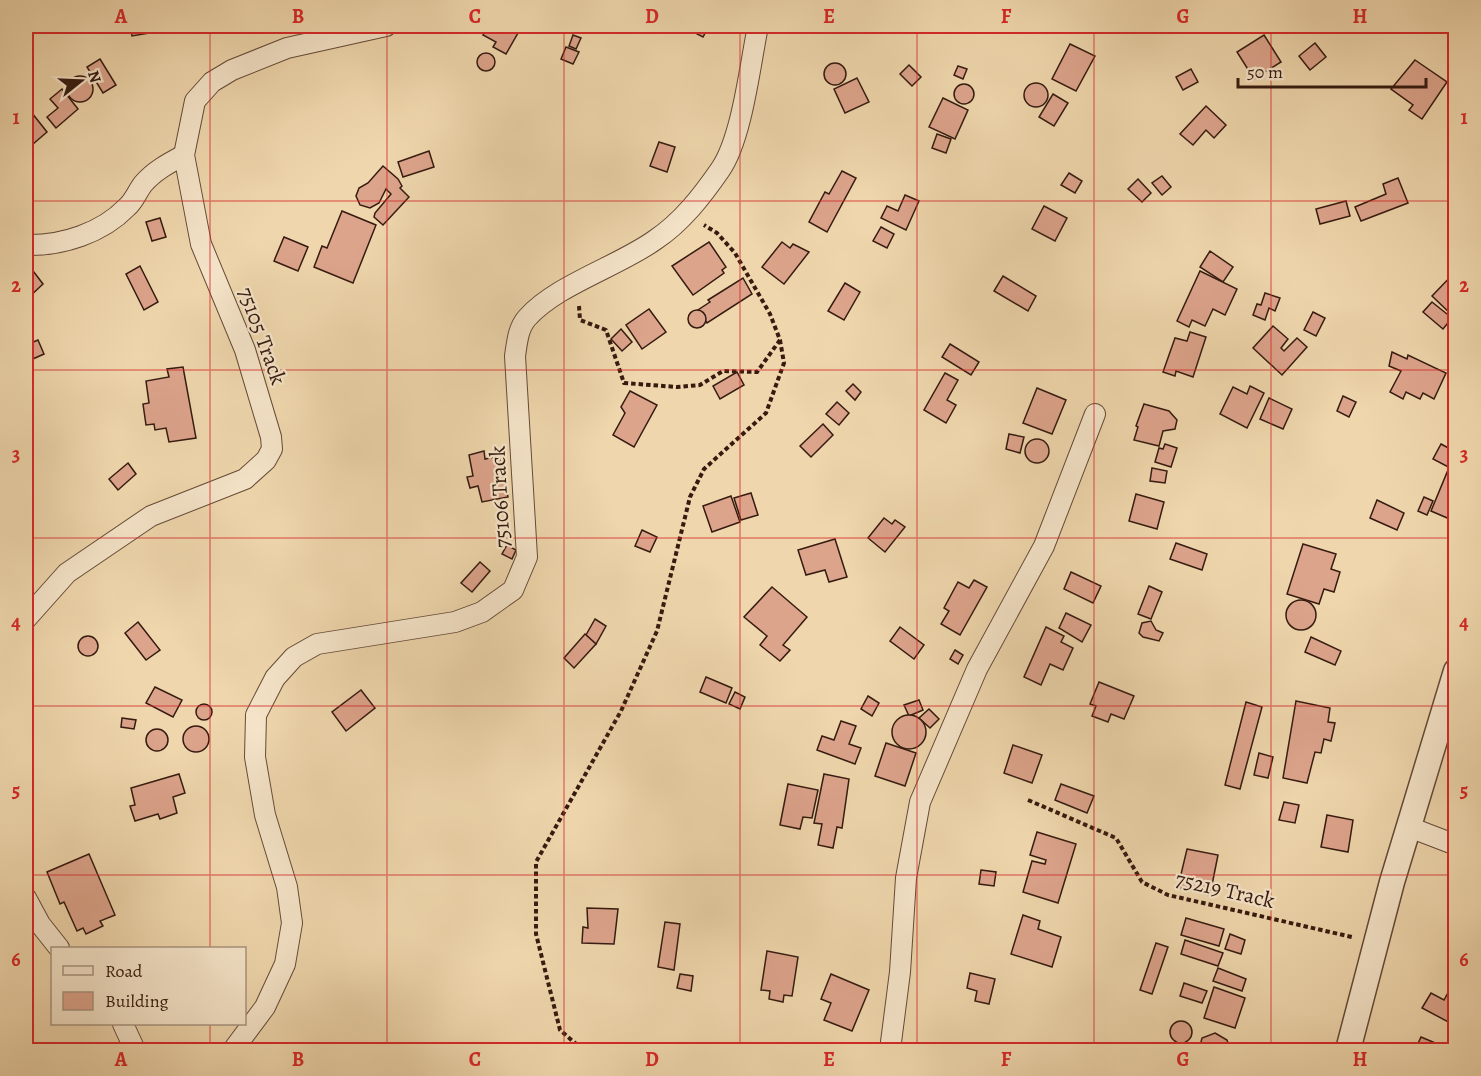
<svg xmlns="http://www.w3.org/2000/svg" width="1481" height="1076" font-family="Alegreya,serif">
<style>
.building{fill:#dda48c;stroke:#351b10;stroke-width:1.5}
.lines{fill:none;stroke-linecap:round;stroke-linejoin:round}
.minor-casing{stroke:#644a37;stroke-width:22}
.tertiary-casing{stroke:#644a37;stroke-width:27}
.path{stroke:#351b10;stroke-width:4;stroke-dasharray:4.5 3;stroke-linecap:butt}
.minor{stroke:#f5e4c9;stroke-width:20}
.tertiary{stroke:#f5e4c9;stroke-width:24}
.grid{fill:none;stroke:#d62828;stroke-width:1.5;stroke-opacity:0.55}
.labels{text-anchor:middle;dominant-baseline:central;stroke-width:4.5;stroke-linejoin:round;paint-order:stroke}
.street-label{font-size:22px;fill:#351b10;stroke:#f5e4c9}
.neatline{fill:none;stroke:#d62828;stroke-width:2}
.grid-label{font-size:20px;text-anchor:middle;font-weight:bold;fill:#d62828}
</style>
<rect width="100%" height="100%" fill="#efd6ac"/>
<filter id="stains"><feTurbulence type="fractalNoise" baseFrequency=".00333" numOctaves="4"/><feColorMatrix values="0 0 0 0 .2 0 0 0 0 .09 0 0 0 0 .02 0 0 0 .5 -.17"/></filter>
<radialGradient id="worn" r=".72"><stop offset=".6" stop-color="#630" stop-opacity="0"/><stop offset="1" stop-color="#630" stop-opacity=".3"/></radialGradient>
<!-- building -->
<g class="building">
<polygon points="130,26 184,26 185,27 132,36"/>
<polygon points="483,26 522,26 506,54 493,47 496,42 483,35 487,28"/>
<polygon points="682,26 709,26 703,37"/>
<polygon points="573,35 581,38 576,49 569,46"/>
<polygon points="1264,35 1281,62 1254,79 1237,52"/>
<polygon points="1315,43 1326,57 1310,70 1299,56"/>
<polygon points="1070,44 1095,56 1076,91 1052,79"/>
<polygon points="566,47 579,52 573,64 561,59"/>
<circle cx="486" cy="62" r="9"/>
<polygon points="100,59 116,85 103,93 87,67"/>
<polygon points="1415,60 1447,82 1422,119 1409,110 1413,105 1391,89"/>
<circle cx="835" cy="74" r="11"/>
<polygon points="909,65 921,77 912,86 900,74"/>
<polygon points="958,66 967,69 963,79 954,75"/>
<polygon points="1191,69 1198,82 1183,90 1176,77"/>
<circle cx="80" cy="89" r="13"/>
<polygon points="857,78 869,102 845,113 834,89"/>
<circle cx="1036" cy="95" r="12"/>
<circle cx="964" cy="94" r="10"/>
<polygon points="62,89 78,109 56,128 47,117 58,108 50,99"/>
<polygon points="1053,94 1068,103 1054,126 1039,117"/>
<polygon points="943,98 968,110 955,139 929,127"/>
<polygon points="1206,106 1226,125 1214,138 1206,130 1193,145 1180,134"/>
<polygon points="28,108 47,132 26,150 26,110"/>
<polygon points="937,134 951,139 946,153 932,148"/>
<polygon points="659,142 675,147 667,172 650,166"/>
<polygon points="429,151 434,167 403,177 398,162"/>
<polygon points="383,166 398,179 402,186 400,188 409,197 383,225 374,217 375,213 391,194 386,189 379,203 370,208 360,205 356,196 359,188 368,183"/>
<polygon points="842,171 856,178 827,232 809,222 825,192 829,194"/>
<polygon points="1069,173 1082,181 1075,193 1061,185"/>
<polygon points="1162,176 1171,187 1162,195 1152,183"/>
<polygon points="1398,178 1408,203 1361,221 1355,207 1386,194 1383,184"/>
<polygon points="1138,179 1151,193 1142,202 1128,189"/>
<polygon points="905,195 919,201 906,230 881,218 887,206 898,211"/>
<polygon points="1346,201 1350,216 1320,224 1316,209"/>
<polygon points="1044,206 1067,218 1055,241 1032,229"/>
<polygon points="342,211 376,225 353,283 314,267 322,246 327,248"/>
<polygon points="160,218 166,237 152,241 146,222"/>
<polygon points="881,227 894,234 887,248 873,241"/>
<polygon points="284,237 308,247 298,271 274,261"/>
<polygon points="709,242 726,267 722,270 724,273 693,295 672,266"/>
<polygon points="782,242 790,248 793,244 809,252 784,284 762,267"/>
<polygon points="1210,251 1233,267 1223,282 1200,267"/>
<polygon points="27,263 43,284 26,300 26,264"/>
<polygon points="140,266 158,302 144,310 126,274"/>
<polygon points="1200,271 1237,289 1225,315 1213,309 1205,326 1192,320 1189,327 1177,321"/>
<polygon points="1456,271 1456,315 1454,317 1432,296"/>
<polygon points="1003,276 1036,296 1028,311 994,291"/>
<polygon points="743,278 752,294 707,323 698,310 710,302 708,300"/>
<polygon points="845,283 860,292 844,320 828,311"/>
<polygon points="1265,293 1280,298 1275,311 1269,308 1265,320 1253,315 1257,304 1261,305"/>
<polygon points="1432,302 1452,318 1443,329 1423,312"/>
<polygon points="649,309 666,332 642,349 626,325"/>
<circle cx="697" cy="319" r="9"/>
<polygon points="1313,312 1325,318 1316,336 1304,330"/>
<polygon points="1273,326 1288,339 1281,348 1284,351 1297,338 1307,347 1282,375 1253,348"/>
<polygon points="621,329 632,342 622,351 611,339"/>
<polygon points="1190,332 1206,337 1193,377 1176,371 1175,376 1163,372 1175,338 1187,341"/>
<polygon points="38,340 44,354 26,362 26,345"/>
<polygon points="950,344 979,362 971,375 942,357"/>
<polygon points="1392,352 1407,359 1408,355 1446,373 1434,399 1423,393 1420,399 1406,392 1403,399 1390,392 1401,371 1389,366"/>
<polygon points="183,367 196,438 169,442 166,428 155,430 154,424 146,425 143,404 149,403 146,381 169,377 167,369"/>
<polygon points="737,372 744,385 720,399 713,386"/>
<polygon points="945,373 958,380 947,400 956,405 946,423 924,410"/>
<polygon points="853,384 861,392 855,400 846,391"/>
<polygon points="1250,386 1264,393 1247,428 1220,414 1233,387 1247,394"/>
<polygon points="1037,388 1066,400 1052,434 1023,423"/>
<polygon points="630,391 657,405 634,447 613,435 625,413 621,407"/>
<polygon points="1343,396 1356,402 1349,417 1337,411"/>
<polygon points="1269,398 1292,409 1283,429 1260,419"/>
<polygon points="837,402 849,413 839,425 826,414"/>
<polygon points="1144,404 1169,411 1177,420 1175,429 1163,431 1159,446 1134,440 1138,427 1136,426"/>
<polygon points="823,424 833,435 811,457 800,446"/>
<polygon points="1009,434 1024,437 1020,453 1006,449"/>
<circle cx="1037" cy="451" r="12"/>
<polygon points="1165,444 1177,448 1171,467 1155,462 1159,448 1163,449"/>
<polygon points="1441,444 1456,452 1456,471 1433,459"/>
<polygon points="484,451 485,459 499,456 508,497 482,502 478,486 470,488 467,477 473,476 469,455"/>
<polygon points="128,463 136,474 118,490 109,479"/>
<polygon points="1152,468 1167,471 1165,483 1150,481"/>
<polygon points="1448,470 1456,473 1456,513 1452,520 1431,511"/>
<polygon points="751,493 758,515 741,520 734,498"/>
<polygon points="1136,494 1164,502 1157,529 1129,521"/>
<polygon points="731,496 740,522 712,532 703,506"/>
<polygon points="1424,497 1433,501 1427,515 1418,511"/>
<polygon points="1377,500 1404,513 1397,530 1370,518"/>
<polygon points="884,518 892,524 895,520 905,527 885,552 868,538"/>
<polygon points="642,530 657,537 650,552 635,546"/>
<polygon points="835,539 847,577 829,582 825,570 806,575 798,550"/>
<polygon points="1176,543 1207,554 1202,570 1170,559"/>
<polygon points="1303,544 1336,554 1331,569 1340,572 1334,592 1324,589 1319,604 1287,594"/>
<polygon points="507,545 516,550 512,559 502,554"/>
<polygon points="480,562 490,571 472,592 461,583"/>
<polygon points="1071,572 1101,586 1093,603 1064,589"/>
<polygon points="974,580 987,587 960,635 941,624 949,611 944,608 958,582 969,588"/>
<polygon points="1149,586 1162,592 1151,619 1138,614"/>
<polygon points="772,587 807,617 783,645 790,650 780,661 760,645 767,636 744,617"/>
<circle cx="1301" cy="615" r="15"/>
<polygon points="1066,613 1091,625 1082,642 1059,628"/>
<polygon points="595,619 606,626 596,644 586,635"/>
<polygon points="1151,621 1156,630 1163,633 1159,641 1143,637 1139,633 1142,623"/>
<polygon points="138,622 160,650 146,660 125,633"/>
<polygon points="900,627 924,645 914,659 890,641"/>
<polygon points="1046,627 1064,636 1061,642 1073,648 1063,670 1050,664 1041,685 1024,677"/>
<polygon points="585,634 596,644 574,668 564,658"/>
<circle cx="88" cy="646" r="10"/>
<polygon points="1311,637 1341,651 1335,665 1305,652"/>
<polygon points="955,650 963,655 958,664 950,659"/>
<polygon points="706,677 732,688 726,703 700,692"/>
<polygon points="1099,682 1134,696 1124,719 1111,714 1108,722 1092,716 1096,706 1090,704"/>
<polygon points="155,687 182,700 173,717 146,703"/>
<polygon points="361,690 375,708 346,731 332,712"/>
<polygon points="735,692 745,697 740,709 729,704"/>
<polygon points="868,696 879,703 872,716 861,709"/>
<polygon points="919,700 923,710 909,716 904,705"/>
<polygon points="1296,701 1330,708 1328,722 1335,723 1331,741 1324,739 1321,753 1315,752 1307,783 1283,778"/>
<polygon points="1246,702 1262,707 1240,789 1225,785"/>
<circle cx="204" cy="712" r="8"/>
<polygon points="929,709 939,719 930,728 919,718"/>
<circle cx="909" cy="732" r="17"/>
<polygon points="122,718 136,720 134,729 121,727"/>
<polygon points="841,721 856,726 849,744 861,748 855,764 817,750 822,736 834,740"/>
<circle cx="196" cy="739" r="13"/>
<circle cx="157" cy="740" r="11"/>
<polygon points="886,743 916,753 905,786 875,776"/>
<polygon points="1013,745 1042,755 1032,783 1004,773"/>
<polygon points="1259,753 1273,757 1268,778 1254,775"/>
<polygon points="179,774 185,793 173,797 177,813 160,819 158,814 135,821 130,806 135,805 131,788"/>
<polygon points="824,774 849,779 842,828 837,827 833,848 818,845 822,824 814,823"/>
<polygon points="788,784 818,790 812,818 803,817 800,829 780,825"/>
<polygon points="1061,784 1094,796 1087,813 1055,800"/>
<polygon points="1284,802 1299,805 1295,823 1279,820"/>
<polygon points="1327,815 1353,820 1348,852 1321,847"/>
<polygon points="1037,832 1076,844 1058,903 1023,892 1032,861 1045,864 1046,860 1030,855"/>
<polygon points="1187,849 1218,855 1210,895 1178,887"/>
<polygon points="89,854 115,915 100,921 103,926 86,934 83,928 77,931 64,902 60,904 47,872"/>
<polygon points="981,870 996,872 994,886 979,884"/>
<polygon points="587,908 618,909 614,944 582,943 583,927 588,928"/>
<polygon points="1023,915 1040,921 1038,929 1061,937 1052,967 1011,954"/>
<polygon points="1186,918 1224,929 1219,946 1181,935"/>
<polygon points="665,922 680,924 674,970 658,967"/>
<polygon points="1230,934 1245,940 1241,954 1225,949"/>
<polygon points="1185,940 1223,953 1218,966 1181,954"/>
<polygon points="1156,943 1168,947 1152,994 1140,990"/>
<polygon points="767,951 798,957 792,996 784,995 783,1002 769,999 770,991 761,990"/>
<polygon points="1218,968 1246,979 1242,991 1213,981"/>
<polygon points="970,973 995,979 989,1004 975,1001 977,991 967,988"/>
<polygon points="680,974 693,976 691,991 677,988"/>
<polygon points="831,974 869,990 852,1031 824,1020 831,1003 821,999"/>
<polygon points="1184,983 1207,991 1202,1003 1180,996"/>
<polygon points="1214,987 1245,998 1235,1028 1204,1018"/>
<polygon points="1450,989 1456,992 1456,1026 1422,1008 1431,993 1444,1000"/>
<circle cx="1181" cy="1032" r="11"/>
<polygon points="1215,1033 1227,1040 1230,1050 1199,1050 1202,1038"/>
<polygon points="1421,1037 1447,1048 1446,1050 1415,1050"/>
</g>
<g class="lines">
<!-- minor casing -->
<g class="minor-casing">
<g id="minor">
<path d="M26,245C62,246 102,233 127,207C134,201 137,192 143,184C154,171 169,163 184,155"/>
<polyline points="26,619 67,573 151,516 245,479 266,460 272,449 271,437 245,350 201,244 184,155 195,101 212,82 232,70 287,48 386,26"/>
<polyline points="1409,827 1456,845"/>
<polyline points="26,898 40,924 59,948"/>
<polyline points="123,1024 135,1050"/>
<path d="M233,1050L265,1007L285,964L292,923L287,887L265,815L255,757L256,715L275,678L294,657L317,644L455,622L482,612L513,590L527,557L515,356C517,343 518,328 527,318C556,285 619,266 655,240C682,222 702,196 720,170C742,139 750,65 758,26"/>
<polyline points="890,1050 900,972 906,878 920,802 977,669 1044,546 1095,414"/>
</g>
</g>
<!-- tertiary casing -->
<g class="tertiary-casing">
<polyline id="tertiary" points="1348,1050 1392,882 1456,671"/>
</g>
<!-- path -->
<g class="path">
<polyline points="579,306 580,320 606,330 624,383 677,387 700,385 723,371 757,372 780,340"/>
<polyline points="1028,800 1116,838 1142,882 1168,895 1352,937"/>
<polyline points="583,1050 560,1030 536,934 536,862 621,711 657,631 690,497 704,469 766,413 784,363 780,340 770,314 735,253 717,233 704,225"/>
</g>
<!-- minor -->
<use href="#minor" class="minor"/>
<!-- tertiary -->
<use href="#tertiary" class="tertiary"/>
</g>
<!-- grid -->
<path class="grid" d="M210,26V948M387,26V1050M564,26V1050M740,26V1050M917,26V1050M1094,26V1050M1271,26V1050M26,201H1456M26,370H1456M26,538H1456M26,706H1456M26,875H1456M210,1024V1050"/>
<g class="labels">
<!-- street labels -->
<g class="street-label">
<text transform="translate(262 336) rotate(70)">75105 Track</text>
<text transform="translate(500 497) rotate(-93)">75106 Track</text>
<text transform="translate(1225 890) rotate(13)">75219 Track</text>
</g>
</g>
<!-- margin -->
<rect width="1481" height="1076" fill="none" stroke="#efd6ac" stroke-width="66"/>
<!-- legend -->
<rect x="51" y="947" width="195" height="78" fill="#f5e4c9" stroke="#a8947f" stroke-width="1.5"/>
<rect x="63" y="966" width="30" height="9" fill="#f5e4c9" stroke="#a8947f" stroke-width="1.5"/>
<text x="105" y="977" font-size="18" fill="#351b10">Road</text>
<rect x="63" y="992" width="30" height="18" fill="#dda48c" stroke="#a8947f" stroke-width="1.5"/>
<text x="105" y="1007" font-size="18" fill="#351b10">Building</text>
<!-- north arrow -->
<g transform="translate(81 81) rotate(72)" stroke="#f5e4c9" stroke-width="4.5" paint-order="stroke">
<path d="M0-4.5L10 22L0 15L-10 22Z" fill="#351b10"/>
<text y="-9" font-size="16" font-weight="bold" text-anchor="middle" fill="#351b10">N</text>
</g>
<!-- scale -->
<path d="M1238 78v9h188v-9" fill="none" stroke="#351b10" stroke-width="3"/>
<text x="1247" y="78" font-size="18" fill="#351b10" stroke="#f5e4c9" stroke-width="4.5" paint-order="stroke">50 m</text>
<rect x="33" y="33" width="1415" height="1010" class="neatline"/>
<g class="grid-label">
<text x="121" y="23">A</text>
<text x="298" y="23">B</text>
<text x="475" y="23">C</text>
<text x="652" y="23">D</text>
<text x="829" y="23">E</text>
<text x="1006" y="23">F</text>
<text x="1183" y="23">G</text>
<text x="1360" y="23">H</text>
<text x="16" y="124">1</text>
<text x="1464" y="124">1</text>
<text x="16" y="292">2</text>
<text x="1464" y="292">2</text>
<text x="16" y="461">3</text>
<text x="1464" y="461">3</text>
<text x="16" y="629">4</text>
<text x="1464" y="629">4</text>
<text x="16" y="797">5</text>
<text x="1464" y="797">5</text>
<text x="16" y="966">6</text>
<text x="1464" y="966">6</text>
<text x="121" y="1066">A</text>
<text x="298" y="1066">B</text>
<text x="475" y="1066">C</text>
<text x="652" y="1066">D</text>
<text x="829" y="1066">E</text>
<text x="1006" y="1066">F</text>
<text x="1183" y="1066">G</text>
<text x="1360" y="1066">H</text>
</g>
<rect width="100%" height="100%" filter="url(#stains)"/>
<rect width="100%" height="100%" fill="url(#worn)"/>
</svg>
